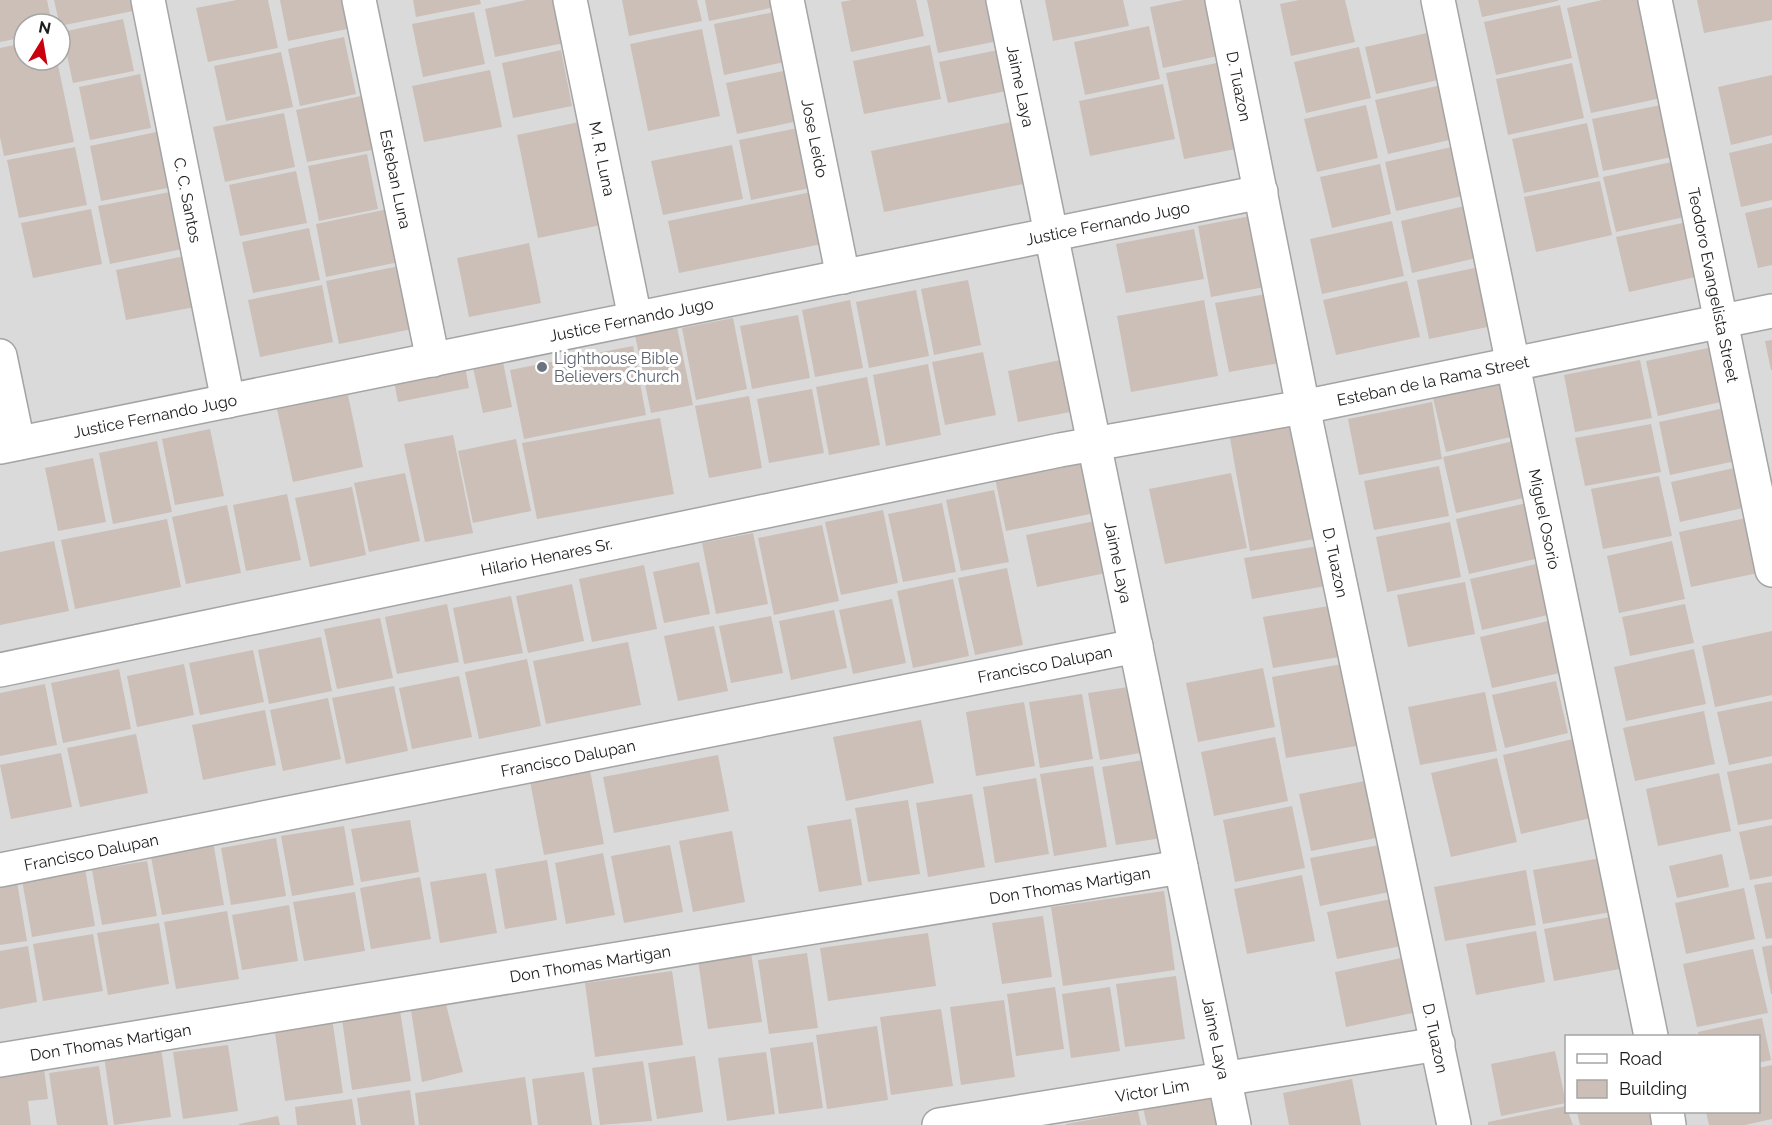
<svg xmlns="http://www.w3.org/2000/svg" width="1772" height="1125" font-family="Raleway,sans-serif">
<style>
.residential{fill:#dbdada;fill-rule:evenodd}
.building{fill:#cbbfb7}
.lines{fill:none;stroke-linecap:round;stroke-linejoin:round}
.minor-casing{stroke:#a4a4a4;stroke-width:36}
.minor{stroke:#fff;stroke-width:33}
.worship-dot{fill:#6b7280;stroke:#fff;stroke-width:2}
.labels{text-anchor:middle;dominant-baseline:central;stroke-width:6;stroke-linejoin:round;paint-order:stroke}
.street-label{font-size:16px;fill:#1d1d1d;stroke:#fff}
.worship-label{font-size:16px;fill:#5b616d;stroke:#fff;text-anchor:start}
</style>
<rect width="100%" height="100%" fill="#efeae2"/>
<!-- residential -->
<path class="residential" d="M0,0H1772V1125H0ZM24,24H60V60H24ZM1566,1036H1758V1112H1566Z"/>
<!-- building -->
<g class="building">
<polygon points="0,0 47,0 52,24 24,24 24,37 0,42"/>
<polygon points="54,0 131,0 133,11 60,26"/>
<polygon points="237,0 268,0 278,48 208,62 196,8"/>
<polygon points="280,0 346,0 352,28 288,41"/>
<polygon points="413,0 480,0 481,4 416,17"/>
<polygon points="526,0 560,0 569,42 495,57 485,9"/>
<polygon points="622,0 697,0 702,21 629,36"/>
<polygon points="705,0 784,0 785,5 709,21"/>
<polygon points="852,0 916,0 924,36 851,52 841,2"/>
<polygon points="927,0 1000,0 1008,39 938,53"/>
<polygon points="1045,0 1123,0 1129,26 1053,41"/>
<polygon points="1184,0 1216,0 1227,54 1163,68 1150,7"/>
<polygon points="1299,0 1345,0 1355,42 1291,56 1280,4"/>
<polygon points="1478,0 1558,0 1558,1 1482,17"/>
<polygon points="1602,0 1650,0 1671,96 1591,113 1567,8"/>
<polygon points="1697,0 1772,0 1772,20 1704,33"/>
<polygon points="1560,5 1572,58 1496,75 1484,22"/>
<polygon points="779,11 789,61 724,75 714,24"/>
<polygon points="474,12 485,64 423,77 412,24"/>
<polygon points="123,19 134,71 73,83 62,32"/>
<polygon points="1149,26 1160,79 1085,95 1074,42"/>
<polygon points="702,29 720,116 648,131 630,44"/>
<polygon points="1427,33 1438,80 1376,94 1365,47"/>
<polygon points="344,37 356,94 300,106 288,49"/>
<polygon points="24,43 24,60 57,60 74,142 4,156 0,137 0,48"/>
<polygon points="930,45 941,99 864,114 853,61"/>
<polygon points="1359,47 1371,98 1306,113 1294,62"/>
<polygon points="1003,49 1011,90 948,103 939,62"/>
<polygon points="561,50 572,106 513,118 502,63"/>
<polygon points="281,52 293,107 226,121 214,66"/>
<polygon points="1222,62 1241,148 1184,159 1166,73"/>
<polygon points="1572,63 1584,118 1508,135 1496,79"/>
<polygon points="490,70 502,127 424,142 412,86"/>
<polygon points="788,70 798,121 737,134 726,83"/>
<polygon points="140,74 151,128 90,140 79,87"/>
<polygon points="1772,75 1772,135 1731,145 1718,87"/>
<polygon points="1163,84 1175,139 1090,156 1079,101"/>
<polygon points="1446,84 1458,138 1388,154 1375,100"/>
<polygon points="361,96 372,150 307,162 296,110"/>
<polygon points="1666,104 1677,156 1603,171 1592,119"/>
<polygon points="1366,105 1378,158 1317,172 1304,119"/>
<polygon points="284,113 295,167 225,182 213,127"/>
<polygon points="1016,121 1028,183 884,212 871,151"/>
<polygon points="579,122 601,225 538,238 517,135"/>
<polygon points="1587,123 1599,177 1524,193 1512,139"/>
<polygon points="808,126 820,186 751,200 739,140"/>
<polygon points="161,131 173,187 101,201 90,146"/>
<polygon points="1772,143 1772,200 1741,207 1729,153"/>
<polygon points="732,145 743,199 663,215 651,161"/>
<polygon points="1456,146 1467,195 1396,211 1385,162"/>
<polygon points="75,147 87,205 19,218 7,160"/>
<polygon points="367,154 378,209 319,221 308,166"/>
<polygon points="1676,161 1689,216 1616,232 1603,177"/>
<polygon points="1380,164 1391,214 1332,228 1320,177"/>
<polygon points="296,171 307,223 240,236 229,185"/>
<polygon points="1600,181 1612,235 1536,252 1524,197"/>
<polygon points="821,190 832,242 679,273 668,221"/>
<polygon points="175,191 187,248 110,264 98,206"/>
<polygon points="1473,204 1485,256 1412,273 1401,221"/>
<polygon points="1772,207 1772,265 1758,268 1745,213"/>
<polygon points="91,209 102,264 33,278 21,223"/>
<polygon points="388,209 399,262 326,277 316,224"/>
<polygon points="1256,215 1270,286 1211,297 1198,226"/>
<polygon points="1697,220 1709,274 1629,292 1616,237"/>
<polygon points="1392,221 1404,276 1322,294 1310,239"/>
<polygon points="309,228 320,280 253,293 242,242"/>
<polygon points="1194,229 1204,279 1126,293 1116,244"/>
<polygon points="529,243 541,303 469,317 457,258"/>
<polygon points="185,256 195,307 126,320 116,270"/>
<polygon points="1489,265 1502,324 1429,339 1417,280"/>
<polygon points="399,266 412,329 339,344 326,281"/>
<polygon points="968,280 981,345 934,355 921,289"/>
<polygon points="1407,281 1420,337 1336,355 1323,300"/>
<polygon points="322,285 333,342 260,357 248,300"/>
<polygon points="916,290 929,356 869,368 856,302"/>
<polygon points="1272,293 1285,362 1229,372 1215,303"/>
<polygon points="850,300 863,368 815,377 802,310"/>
<polygon points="1204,300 1218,376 1131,392 1117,316"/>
<polygon points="798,315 810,378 752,389 740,326"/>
<polygon points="733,318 747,389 696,400 682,328"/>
<polygon points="676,322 693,405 651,413 634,330"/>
<polygon points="1772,340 1772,370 1771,370 1765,341"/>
<polygon points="633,346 646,415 524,439 510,370"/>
<polygon points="1713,347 1725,401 1658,416 1646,361"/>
<polygon points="983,352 996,415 945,425 932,362"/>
<polygon points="502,357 512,407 483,413 472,363"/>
<polygon points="1070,358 1081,410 1018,422 1008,371"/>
<polygon points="1640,360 1652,418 1575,432 1564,375"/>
<polygon points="464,361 469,388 398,402 393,376"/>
<polygon points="928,364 941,435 886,446 873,375"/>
<polygon points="867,377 880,445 829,455 816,387"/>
<polygon points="1503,381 1515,436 1446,452 1433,398"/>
<polygon points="812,389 824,453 769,463 757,399"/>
<polygon points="348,395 363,467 293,482 277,409"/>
<polygon points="749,396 762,468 709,478 695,406"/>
<polygon points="1432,402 1442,459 1359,475 1348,419"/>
<polygon points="1734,406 1745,459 1670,475 1659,422"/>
<polygon points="1292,416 1314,539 1250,551 1228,427"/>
<polygon points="660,418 674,494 537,519 522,443"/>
<polygon points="1651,424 1661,472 1585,486 1575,438"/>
<polygon points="210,429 224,496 175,505 162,439"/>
<polygon points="453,435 473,533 425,542 404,444"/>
<polygon points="516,439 531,511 473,523 458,451"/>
<polygon points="157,441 172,512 113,524 99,453"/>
<polygon points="1514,441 1528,497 1456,513 1443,457"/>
<polygon points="93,458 106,522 58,531 45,468"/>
<polygon points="1084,460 1095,513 1006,531 995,478"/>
<polygon points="1439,466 1449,516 1374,530 1364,481"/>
<polygon points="1743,466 1752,506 1680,522 1671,482"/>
<polygon points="405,473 420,541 369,552 354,483"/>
<polygon points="1231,473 1247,548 1165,564 1149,489"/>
<polygon points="1659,476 1672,536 1603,549 1591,489"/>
<polygon points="352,487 366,555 310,567 295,498"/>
<polygon points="994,490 1009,562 961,571 946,500"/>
<polygon points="287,494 301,560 246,571 233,505"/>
<polygon points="1531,502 1544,557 1469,574 1456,519"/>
<polygon points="942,503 956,572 903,582 888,514"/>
<polygon points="227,505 241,573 186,584 172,517"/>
<polygon points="883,510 898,583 841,595 825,522"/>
<polygon points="1746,518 1758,573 1691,587 1679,532"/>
<polygon points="167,519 181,587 75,609 61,540"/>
<polygon points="1095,521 1106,573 1037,587 1026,535"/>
<polygon points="1450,522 1461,577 1387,592 1376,537"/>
<polygon points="822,525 839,601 774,615 758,538"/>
<polygon points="753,533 768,604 716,614 702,543"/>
<polygon points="54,541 69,611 0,625 0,552"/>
<polygon points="1672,541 1685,599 1619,613 1607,556"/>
<polygon points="1319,546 1326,586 1252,599 1244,558"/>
<polygon points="699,562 710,614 664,623 653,572"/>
<polygon points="1541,563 1552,614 1482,630 1470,579"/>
<polygon points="644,565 657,629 592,642 579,579"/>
<polygon points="1007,568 1023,645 975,655 958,578"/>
<polygon points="953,579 969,656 913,668 897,591"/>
<polygon points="1465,582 1475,634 1408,647 1397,595"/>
<polygon points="572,584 584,641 528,653 516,596"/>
<polygon points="511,596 523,653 464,664 453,608"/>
<polygon points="892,599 906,663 853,674 839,610"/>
<polygon points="447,604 459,662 397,674 385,617"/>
<polygon points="1685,604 1694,643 1630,656 1622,617"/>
<polygon points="1329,606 1339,657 1273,668 1263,617"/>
<polygon points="834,610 847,668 791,680 779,621"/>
<polygon points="771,616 783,673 731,683 719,626"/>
<polygon points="380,618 393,678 337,689 324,629"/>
<polygon points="1548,621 1560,673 1492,688 1480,637"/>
<polygon points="714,626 728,691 678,701 664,636"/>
<polygon points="1772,631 1772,695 1715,707 1702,646"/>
<polygon points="321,637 332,691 269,704 258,650"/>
<polygon points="628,642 641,705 546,724 533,661"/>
<polygon points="1694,649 1706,704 1626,721 1614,667"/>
<polygon points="253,650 264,702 200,715 189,663"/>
<polygon points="527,659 541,726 479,739 465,672"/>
<polygon points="1347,663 1362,745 1286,758 1272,677"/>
<polygon points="184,664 194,715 137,727 127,676"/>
<polygon points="1263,668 1275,727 1198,742 1186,683"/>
<polygon points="119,669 131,729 63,743 51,683"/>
<polygon points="459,676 472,737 412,749 399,688"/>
<polygon points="1556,681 1568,733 1505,748 1492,695"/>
<polygon points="45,684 57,745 0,756 0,693"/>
<polygon points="394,686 408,751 346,764 332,698"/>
<polygon points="1135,686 1146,752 1100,760 1088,693"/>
<polygon points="1485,692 1497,751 1420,765 1408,707"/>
<polygon points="1082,694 1093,759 1040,768 1029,702"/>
<polygon points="328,698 341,759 283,771 270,710"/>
<polygon points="1772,701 1772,756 1729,765 1717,712"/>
<polygon points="1024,702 1035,766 976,776 966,712"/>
<polygon points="265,710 276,765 203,780 192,725"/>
<polygon points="1704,711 1715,764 1635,781 1623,728"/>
<polygon points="921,720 934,783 846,801 833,737"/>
<polygon points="136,734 148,793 80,807 67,748"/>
<polygon points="1275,737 1288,801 1214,816 1201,752"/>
<polygon points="1573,739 1591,818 1521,834 1503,755"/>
<polygon points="61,753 72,807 11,819 0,765"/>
<polygon points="718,755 729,811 614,833 603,777"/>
<polygon points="1497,758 1517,842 1451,857 1431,773"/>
<polygon points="1149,759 1162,838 1116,845 1102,767"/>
<polygon points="1772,763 1772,819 1738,825 1727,772"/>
<polygon points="1093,766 1107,847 1054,856 1040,774"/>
<polygon points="590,770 604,844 544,855 530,781"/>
<polygon points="1719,773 1731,831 1658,846 1646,789"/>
<polygon points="1036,778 1049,854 995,863 983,787"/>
<polygon points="1365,781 1376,838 1311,851 1299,794"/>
<polygon points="972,794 985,867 928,877 916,803"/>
<polygon points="908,800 920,874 868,882 855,808"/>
<polygon points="1292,806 1305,868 1235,882 1223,820"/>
<polygon points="851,819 862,885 819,892 807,826"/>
<polygon points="410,820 419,872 361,882 351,829"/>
<polygon points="1772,825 1772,876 1750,880 1739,832"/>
<polygon points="344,826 354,885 292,896 281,836"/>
<polygon points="732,831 745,902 693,912 679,841"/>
<polygon points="276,838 286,896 231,905 221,848"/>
<polygon points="213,841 224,905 162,915 150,852"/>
<polygon points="1385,844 1394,891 1320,906 1310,858"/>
<polygon points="670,845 683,912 624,923 611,856"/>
<polygon points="603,853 615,915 566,924 555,863"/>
<polygon points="1722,854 1729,887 1677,898 1669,866"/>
<polygon points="1601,858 1611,912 1543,924 1533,870"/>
<polygon points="547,860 557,920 505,929 495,869"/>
<polygon points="147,861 157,916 102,925 92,870"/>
<polygon points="85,869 95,926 32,937 22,880"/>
<polygon points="1526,870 1536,925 1445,941 1434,887"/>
<polygon points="486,873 497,933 440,943 430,882"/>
<polygon points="1302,875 1315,941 1247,954 1234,889"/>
<polygon points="16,876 27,941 0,945 0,879"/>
<polygon points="420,877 431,939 371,949 360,888"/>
<polygon points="1772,882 1772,938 1766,939 1754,885"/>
<polygon points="1744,888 1755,939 1686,954 1675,903"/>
<polygon points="1164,891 1175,970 1063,986 1051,907"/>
<polygon points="355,892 365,951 304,961 293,902"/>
<polygon points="1396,898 1406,945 1337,959 1327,912"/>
<polygon points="289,905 298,961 242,970 232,915"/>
<polygon points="227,911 239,979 176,989 164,922"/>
<polygon points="1043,916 1052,977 1002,984 992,923"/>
<polygon points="1616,916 1625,968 1554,981 1544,929"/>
<polygon points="159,923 169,984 108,995 97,933"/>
<polygon points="1536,931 1545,982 1476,995 1466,944"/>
<polygon points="928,933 936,986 828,1001 820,948"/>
<polygon points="93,934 103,991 43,1001 33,944"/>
<polygon points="1772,945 1772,994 1771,994 1762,947"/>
<polygon points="28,946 37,1002 0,1009 0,951"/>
<polygon points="1753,949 1768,1013 1697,1027 1683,964"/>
<polygon points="751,953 762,1022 708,1029 698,960"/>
<polygon points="807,953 818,1028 769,1034 758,960"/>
<polygon points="1411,956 1422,1011 1346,1027 1335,972"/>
<polygon points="672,971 683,1045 595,1057 585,983"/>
<polygon points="1176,976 1185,1039 1125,1047 1116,984"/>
<polygon points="1055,987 1064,1049 1016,1056 1007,994"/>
<polygon points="1110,987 1120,1051 1071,1058 1062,994"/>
<polygon points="443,992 463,1072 422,1082 409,997"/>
<polygon points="1004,1000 1015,1077 961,1085 950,1007"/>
<polygon points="399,1004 411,1081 352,1090 341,1012"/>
<polygon points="941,1009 953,1086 891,1095 880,1017"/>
<polygon points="332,1018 343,1093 285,1101 274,1026"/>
<polygon points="1762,1018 1771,1060 1758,1063 1758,1036 1699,1036 1698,1032"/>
<polygon points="877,1026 888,1100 827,1109 816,1035"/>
<polygon points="160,1041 171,1117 114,1125 103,1049"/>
<polygon points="813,1042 823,1108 779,1114 770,1048"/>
<polygon points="228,1045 238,1111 183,1119 173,1052"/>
<polygon points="1555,1051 1566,1103 1501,1116 1491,1064"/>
<polygon points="766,1052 775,1114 727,1121 718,1058"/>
<polygon points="695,1056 703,1112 657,1119 648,1063"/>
<polygon points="43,1061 48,1099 28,1101 31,1125 0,1125 0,1067"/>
<polygon points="643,1061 652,1121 600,1125 592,1068"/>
<polygon points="1772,1065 1772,1119 1745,1125 1709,1125 1706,1112 1758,1112 1758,1068"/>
<polygon points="99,1066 108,1125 57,1125 49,1073"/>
<polygon points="584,1072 592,1125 538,1125 532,1079"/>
<polygon points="525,1077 532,1125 419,1125 415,1093"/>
<polygon points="1352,1079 1361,1125 1289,1125 1283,1093"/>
<polygon points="410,1090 415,1125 361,1125 357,1098"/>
<polygon points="1219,1095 1224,1125 1147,1125 1143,1108"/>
<polygon points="352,1099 356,1125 297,1125 295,1107"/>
<polygon points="1566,1106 1573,1125 1488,1125 1488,1122"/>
<polygon points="1138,1111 1141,1125 1066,1125 1066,1124"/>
<polygon points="1577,1112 1652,1112 1655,1125 1580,1125"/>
<polygon points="278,1116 280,1125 239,1125 239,1124"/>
</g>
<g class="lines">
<!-- minor casing -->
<g class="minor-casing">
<g id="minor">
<path id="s1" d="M148,0L228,401"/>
<path id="s2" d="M359,0L433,360"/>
<path id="s3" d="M570,0L635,318"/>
<path id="s4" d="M787,0L843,277"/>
<path id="s5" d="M1003,0L1234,1125"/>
<path id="s6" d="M1222,0L1303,407L1454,1125"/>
<path id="s7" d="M1438,0L1651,1036"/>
<path id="s8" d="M1655,0L1772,570"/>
<polyline points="0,356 18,443"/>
<path id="s9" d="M0,447L1261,192"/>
<path id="s10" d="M0,670L1060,450L1303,407L1772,311"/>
<path id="s11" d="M0,870L1136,646"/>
<path id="s12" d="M0,1060L1181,867"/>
<polyline points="1667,1112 1669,1125"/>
<path id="s13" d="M939,1125L1438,1044"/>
</g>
</g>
<!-- minor -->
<use href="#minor" class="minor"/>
</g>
<!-- markers -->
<circle class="worship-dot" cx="542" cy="367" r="6"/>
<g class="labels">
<!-- street labels -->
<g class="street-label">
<text stroke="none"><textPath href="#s5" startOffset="88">Jaime Laya</textPath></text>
<text stroke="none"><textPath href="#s6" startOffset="88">D. Tuazon</textPath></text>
<text stroke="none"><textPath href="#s4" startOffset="141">Jose Leido</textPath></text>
<text stroke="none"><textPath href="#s3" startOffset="162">M. R. Luna</textPath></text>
<text stroke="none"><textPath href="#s2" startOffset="183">Esteban Luna</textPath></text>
<text stroke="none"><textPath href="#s1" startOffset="204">C. C. Santos</textPath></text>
<text stroke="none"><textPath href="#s9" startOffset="1130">Justice Fernando Jugo</textPath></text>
<text stroke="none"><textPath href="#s8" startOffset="291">Teodoro Evangelista Street</textPath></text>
<text stroke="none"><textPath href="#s9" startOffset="644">Justice Fernando Jugo</textPath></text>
<text stroke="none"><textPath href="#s10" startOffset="1462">Esteban de la Rama Street</textPath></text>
<text stroke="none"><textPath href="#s9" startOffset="158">Justice Fernando Jugo</textPath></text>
<text stroke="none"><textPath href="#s7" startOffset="530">Miguel Osorio</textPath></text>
<text stroke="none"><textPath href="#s10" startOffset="558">Hilario Henares Sr.</textPath></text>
<text stroke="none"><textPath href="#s5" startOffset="574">Jaime Laya</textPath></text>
<text stroke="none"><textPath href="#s6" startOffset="574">D. Tuazon</textPath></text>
<text stroke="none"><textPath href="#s11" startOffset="1065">Francisco Dalupan</textPath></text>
<text stroke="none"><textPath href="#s11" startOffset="579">Francisco Dalupan</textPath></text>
<text stroke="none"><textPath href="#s11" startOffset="93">Francisco Dalupan</textPath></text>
<text stroke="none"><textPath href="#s12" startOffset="1084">Don Thomas Martigan</textPath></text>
<text stroke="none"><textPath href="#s12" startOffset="598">Don Thomas Martigan</textPath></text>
<text stroke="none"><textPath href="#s5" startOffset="1060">Jaime Laya</textPath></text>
<text stroke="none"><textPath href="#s6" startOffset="1060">D. Tuazon</textPath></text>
<text stroke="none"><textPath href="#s12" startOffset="112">Don Thomas Martigan</textPath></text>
<text stroke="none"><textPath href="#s13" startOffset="216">Victor Lim</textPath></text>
</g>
<!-- worship labels -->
<g class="worship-label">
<text x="554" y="358">Lighthouse Bible<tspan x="554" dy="18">Believers Church</tspan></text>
</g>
</g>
<!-- legend -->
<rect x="1565" y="1035" width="195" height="78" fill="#ffffff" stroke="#a5a5a5" stroke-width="1.5"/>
<rect x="1577" y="1054" width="30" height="9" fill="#ffffff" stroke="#a5a5a5" stroke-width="1.5"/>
<text x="1619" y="1065" font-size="18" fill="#1d1d1d">Road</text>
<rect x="1577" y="1080" width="30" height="18" fill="#cbbfb7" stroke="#a5a5a5" stroke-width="1.5"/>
<text x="1619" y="1095" font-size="18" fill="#1d1d1d">Building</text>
<!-- north arrow -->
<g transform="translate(42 42) rotate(11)"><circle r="28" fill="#ffffff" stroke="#a5a5a5" stroke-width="1.5"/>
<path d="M0-4.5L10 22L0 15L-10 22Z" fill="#ca000e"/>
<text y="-9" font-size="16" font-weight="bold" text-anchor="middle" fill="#1d1d1d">N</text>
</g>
</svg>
